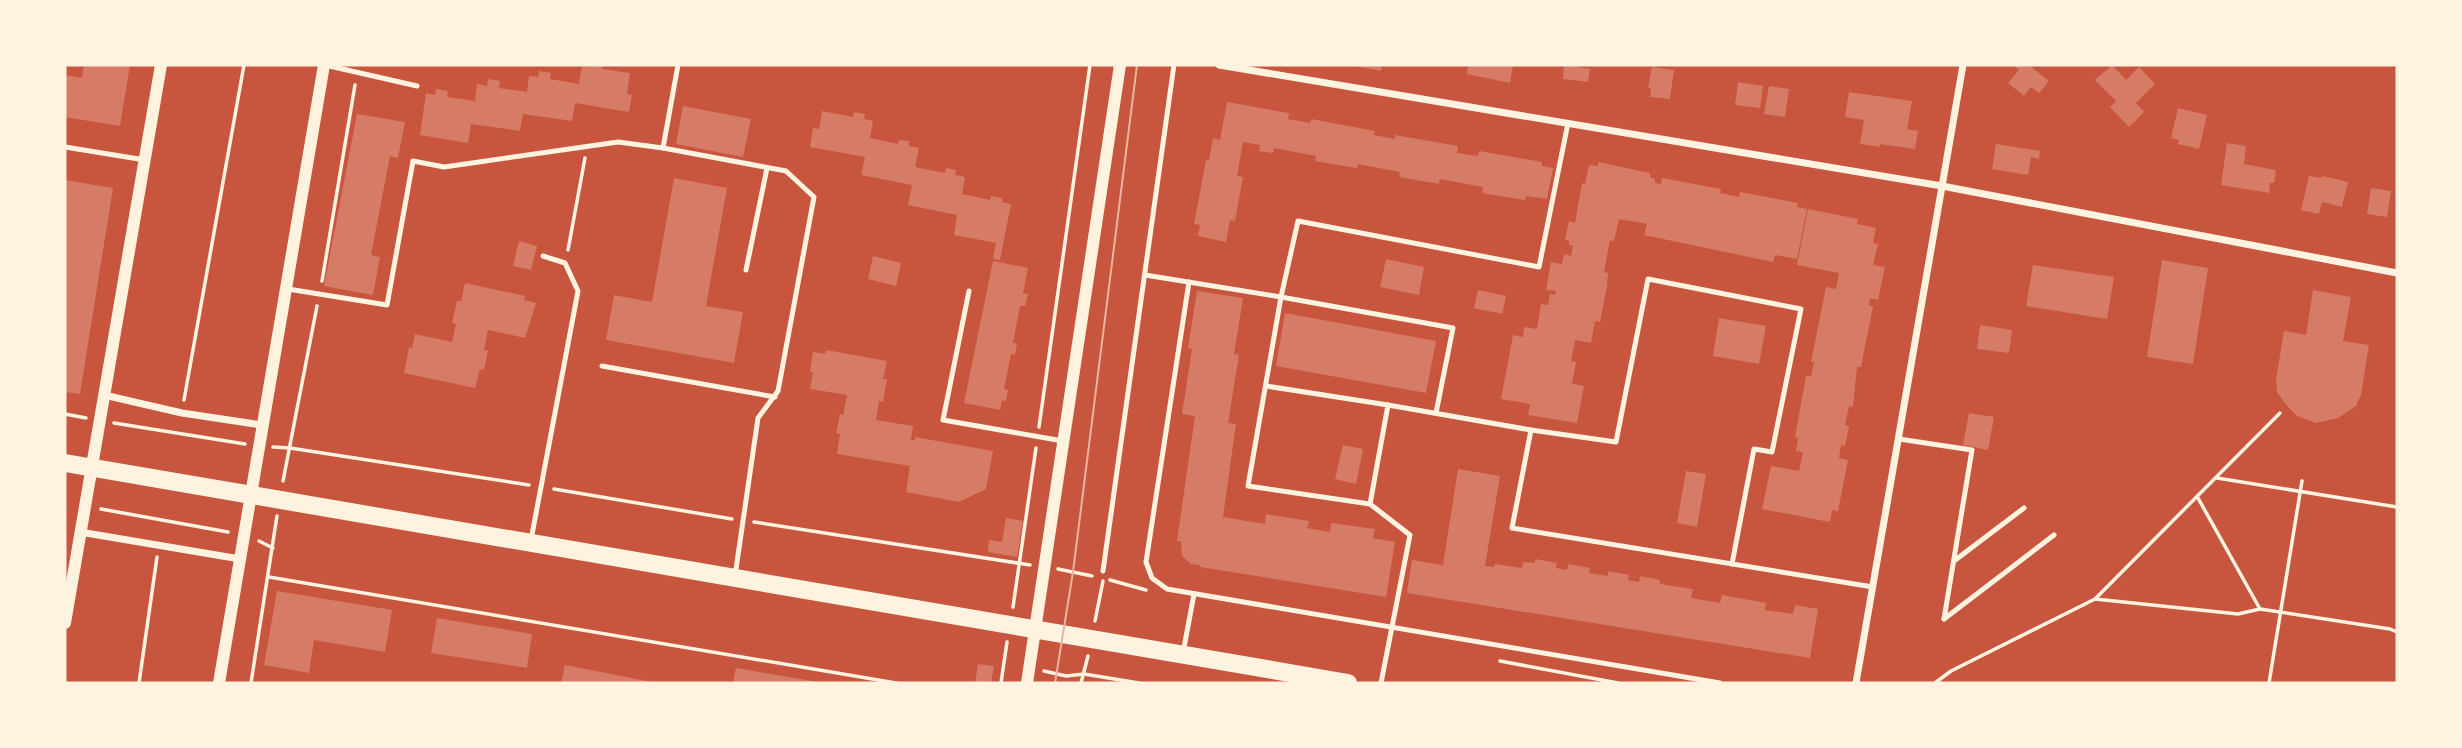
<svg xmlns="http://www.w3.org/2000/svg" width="2462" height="748" font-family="'PT Serif',serif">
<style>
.building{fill:#d67c66}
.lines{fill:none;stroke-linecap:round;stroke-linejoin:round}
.path{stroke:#fff3e0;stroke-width:3.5}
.service{stroke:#fff3e0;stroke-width:5}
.minor{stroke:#fff3e0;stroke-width:7}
.tertiary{stroke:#fff3e0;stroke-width:12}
.primary{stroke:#fff3e0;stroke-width:18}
.tram{stroke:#e9b49f;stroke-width:2}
</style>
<rect width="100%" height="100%" fill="#c8553d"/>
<!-- building -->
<g class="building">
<polygon points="84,65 130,65 120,126 65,117 65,75 82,78"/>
<polygon points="591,65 603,65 602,69 630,73 627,94 632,95 629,112 575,103 572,121 523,114 520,131 471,124 468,143 420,135 426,93 435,95 436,89 448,91 447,97 475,101 477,84 487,86 488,79 500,81 499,88 527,92 529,76 538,77 539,71 551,73 550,79 579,84 582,66 590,67"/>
<polygon points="1349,65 1382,65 1381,71"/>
<polygon points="1468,65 1513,65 1510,83 1467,74"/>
<polygon points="1564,65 1578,65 1578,67 1590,69 1588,82 1563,79"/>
<polygon points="2013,65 2029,65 2049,81 2039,93 2031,87 2024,96 2008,83 2019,70"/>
<polygon points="2112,65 2126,80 2139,67 2155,84 2136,103 2144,112 2129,127 2110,107 2116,101 2095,80"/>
<polygon points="1652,67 1674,70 1670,99 1650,97 1651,88 1648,88"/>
<polygon points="1738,82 1763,86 1760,108 1735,105"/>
<polygon points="1769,86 1789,89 1785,117 1764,114"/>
<polygon points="1849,92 1912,101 1907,129 1918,131 1915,149 1880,144 1880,147 1860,144 1864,120 1845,117"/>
<polygon points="1227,102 1289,113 1288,119 1310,123 1311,119 1375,131 1374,135 1395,139 1395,135 1458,146 1457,153 1478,156 1479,151 1542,162 1542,166 1553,168 1547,199 1526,196 1525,200 1482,193 1483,187 1440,179 1439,184 1399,177 1400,172 1358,164 1357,168 1315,161 1316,156 1274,148 1273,153 1259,151 1260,145 1243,142 1237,176 1243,177 1235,221 1230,220 1226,242 1198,236 1200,225 1194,224 1206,160 1209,161 1213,138 1220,140"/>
<polygon points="683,106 751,119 743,157 676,144"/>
<polygon points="2178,108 2207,115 2199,149 2178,144 2179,140 2171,138"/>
<polygon points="822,111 853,117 854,112 865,114 864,119 873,121 870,138 898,144 899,140 909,141 909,146 919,148 915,167 945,173 946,168 956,170 955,175 965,177 962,194 990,200 991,196 1002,198 1002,202 1011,204 1000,260 993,259 996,243 954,235 957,215 908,205 912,185 861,175 865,157 810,147 813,128 819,129"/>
<polygon points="357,114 405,122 398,158 390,156 371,255 380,257 373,295 324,286"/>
<polygon points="2227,143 2246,146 2244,164 2276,170 2274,183 2270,183 2269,193 2221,185"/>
<polygon points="1996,144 2040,151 2039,159 2031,157 2028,175 1992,169"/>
<polygon points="1598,162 1650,173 1650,177 1655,179 1655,183 1661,184 1662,178 1721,189 1720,193 1739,197 1740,192 1798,203 1797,207 1807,209 1797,259 1775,255 1773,262 1644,235 1647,224 1619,219 1614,241 1610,240 1604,272 1608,273 1607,286 1600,322 1595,321 1591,343 1575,340 1571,361 1576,362 1572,384 1584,386 1577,423 1528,415 1530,404 1501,399 1513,335 1523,337 1524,327 1537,329 1541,304 1548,305 1550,294 1555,295 1556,291 1546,290 1551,262 1562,264 1564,254 1571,256 1573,246 1569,245 1569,241 1565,240 1569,221 1575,223 1582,183 1585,184 1589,165 1598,166"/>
<polygon points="2309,176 2321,178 2322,176 2348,182 2342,207 2322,202 2319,214 2301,210"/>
<polygon points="674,178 727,188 706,306 743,312 734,363 606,340 614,295 652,302"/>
<polygon points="65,180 113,188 80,394 65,392"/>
<polygon points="2371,188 2391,191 2387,217 2367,214"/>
<polygon points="1808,209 1858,219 1857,224 1876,228 1873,243 1878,244 1873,265 1885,267 1878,300 1870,298 1869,306 1873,306 1861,367 1857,367 1853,407 1849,406 1845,425 1849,426 1845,446 1841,445 1839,458 1848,460 1838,511 1832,510 1830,522 1762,509 1771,466 1799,471 1803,452 1796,451 1798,438 1795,437 1806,376 1811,376 1814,362 1811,362 1826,287 1836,289 1839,273 1797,265"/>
<polygon points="519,241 537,246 531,270 513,266"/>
<polygon points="873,256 901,263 896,286 868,279"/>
<polygon points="1386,259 1424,267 1419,295 1380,287"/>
<polygon points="2162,260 2208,268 2193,364 2147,357"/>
<polygon points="993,261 1028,268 1023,293 1028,294 1025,306 1020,306 1013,343 1017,343 1015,355 1011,354 1004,389 1008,390 1006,401 1002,400 1000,410 964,403"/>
<polygon points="2033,265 2114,277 2107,319 2026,306"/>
<polygon points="465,283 525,296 524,300 536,303 525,338 488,330 484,350 488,351 484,370 480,369 475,388 404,373 409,347 412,348 415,334 452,342 456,324 452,323 457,301 461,301"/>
<polygon points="1478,290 1506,296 1502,314 1474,308"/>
<polygon points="2313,290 2351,297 2343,341 2369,345 2361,395 2356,406 2338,418 2316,423 2297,416 2284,402 2277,392 2276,380 2284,331 2306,335"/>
<polygon points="1197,291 1243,298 1234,354 1239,355 1228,423 1236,424 1223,517 1265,524 1266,514 1309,521 1307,528 1330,532 1331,523 1375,529 1373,538 1395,542 1386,597 1200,567 1200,565 1191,564 1182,556 1181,541 1177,541 1195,416 1182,414 1192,349 1188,348"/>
<polygon points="1285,313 1436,341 1426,393 1276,366"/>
<polygon points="1719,318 1766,326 1759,364 1713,356"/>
<polygon points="1980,325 2012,330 2009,353 1977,349"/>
<polygon points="826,350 887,361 883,379 887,379 883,402 879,401 876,420 913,426 911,440 915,440 915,437 993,451 986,489 959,502 906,492 910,466 837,454 840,434 836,433 840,414 843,415 847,395 810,389 813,372 810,372 813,352 825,354"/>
<polygon points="1969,413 1994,417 1988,450 1963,445"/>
<polygon points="1343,445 1363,449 1356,484 1335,479"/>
<polygon points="1458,469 1500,476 1485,566 1494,567 1495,564 1522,568 1523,562 1535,563 1535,559 1557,563 1556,568 1567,570 1568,564 1590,568 1589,573 1608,576 1608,571 1629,575 1628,580 1639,582 1640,576 1660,580 1660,584 1693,589 1691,598 1720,603 1722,595 1766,603 1765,610 1793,614 1795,605 1818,609 1810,658 1407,593 1412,560 1443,565"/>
<polygon points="1686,471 1706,474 1697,527 1677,523"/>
<polygon points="1006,518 1023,521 1017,557 988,552 989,540 1002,542"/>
<polygon points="277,591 392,610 385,652 314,640 309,673 264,665"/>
<polygon points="437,618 532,634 527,668 431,653"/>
<polygon points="978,664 994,666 991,683 975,683"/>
<polygon points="565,665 652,682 652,683 561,683"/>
<polygon points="736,668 818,682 818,683 733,683"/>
</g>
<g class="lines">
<!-- path -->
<g class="path">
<polyline points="568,250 585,158"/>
<polyline points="322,281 355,85"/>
<polyline points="184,400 244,65"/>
<polyline points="65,414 86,418"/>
<polyline points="114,423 245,444"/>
<polyline points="1039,427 1090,65"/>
<polyline points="273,447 290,448 529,485"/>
<polyline points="2217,478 2397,507"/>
<polyline points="283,481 317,306"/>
<polyline points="554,489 732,519"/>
<polyline points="2198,498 2260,609"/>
<polyline points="101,509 228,532"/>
<polyline points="754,522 1030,565"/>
<polyline points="259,541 273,548"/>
<polyline points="1058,569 1092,576"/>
<polyline points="269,577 896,683"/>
<polyline points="1110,580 1146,590"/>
<polyline points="2095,599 2280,413"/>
<polyline points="1013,607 1036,448"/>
<polyline points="1095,621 1103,581"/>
<polyline points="1500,661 1618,683"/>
<polyline points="1044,671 1066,676 1084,674 1139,683"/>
<polyline points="139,683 157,557"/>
<polyline points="251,683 277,516"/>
<polyline points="1001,683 1007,642"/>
<polyline points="1081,683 1088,656"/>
<polyline points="1935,683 1951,671 2095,599 2238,614 2260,609 2390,629 2397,632"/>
<polyline points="2269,683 2302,481"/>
</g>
<!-- service -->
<g class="service">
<polyline points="325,65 417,86"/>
<polyline points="65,147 145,160"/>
<polyline points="663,148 786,171 814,197 778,391 758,418 735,576"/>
<polyline points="746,270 767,168"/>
<polyline points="1145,275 1281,297 1248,486 1370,504 1410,535 1381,683"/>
<polyline points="1189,282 1146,562 1152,578 1167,589 1720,683"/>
<polyline points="288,289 387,305 413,161 444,167 618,142 663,148 678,65"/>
<polyline points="969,291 943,420 1063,441"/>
<polyline points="602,366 775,397"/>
<polyline points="1266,386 1388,405 1370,504"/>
<polyline points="1388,405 1531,430 1616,442 1648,279 1801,309 1772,452 1754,449 1732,564"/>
<polyline points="1436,413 1453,328 1281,297 1298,221 1539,267 1568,123"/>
<polyline points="1531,430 1512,528 1873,587"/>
<polyline points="1899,439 1972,450 1944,619"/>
<polyline points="531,540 578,291 565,263 543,256"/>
<polyline points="1954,561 2024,508"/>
<polyline points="1103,571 1174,65"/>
<polyline points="1944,619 2054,535"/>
<polyline points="1183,653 1194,594"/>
</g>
<!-- minor -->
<g class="minor">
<polyline points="1219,65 1942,186 2397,273"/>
<polyline points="104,395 182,413 262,425"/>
<polyline points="80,532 240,559"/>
<polyline points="1856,683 1963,65"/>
</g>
<!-- tertiary -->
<g class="tertiary">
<polyline points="65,623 161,65"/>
<polyline points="219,683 324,65"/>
<polyline points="1027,683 1120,65"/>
</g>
<!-- primary -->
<polyline class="primary" points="65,463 1348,683"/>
<!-- tram -->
<polyline class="tram" points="1055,683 1073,572 1137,65"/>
</g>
<!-- border -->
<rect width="2462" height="748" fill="none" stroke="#fff3e0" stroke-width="133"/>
</svg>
